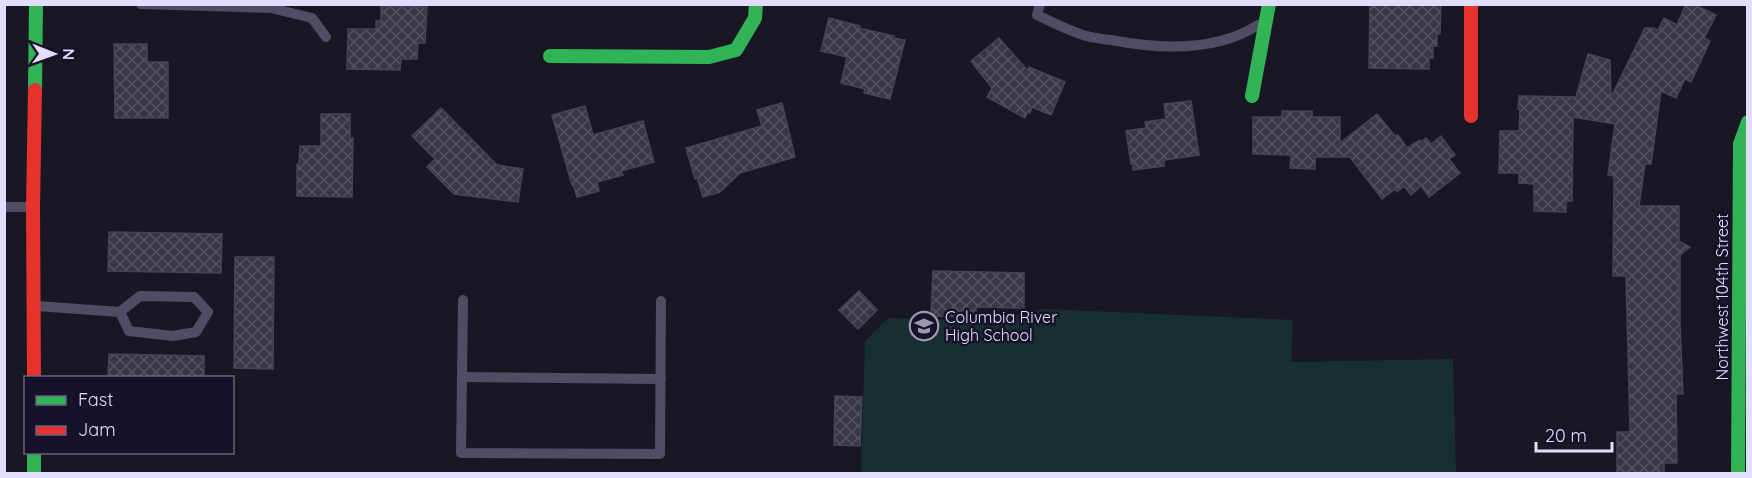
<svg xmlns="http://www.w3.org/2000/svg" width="1752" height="478" font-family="Quicksand,sans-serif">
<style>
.park{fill:#172f30}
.building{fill:url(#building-cross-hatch);stroke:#474356;stroke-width:1.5}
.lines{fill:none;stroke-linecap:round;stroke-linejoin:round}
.lane{stroke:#4f4d64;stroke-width:10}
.fast{stroke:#30b455;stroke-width:14}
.jam{stroke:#e5322d;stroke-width:14}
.labels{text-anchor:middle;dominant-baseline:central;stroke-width:5;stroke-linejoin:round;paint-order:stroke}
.street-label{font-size:16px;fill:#e1ddfd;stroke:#171229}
.poi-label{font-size:16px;fill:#e1ddfd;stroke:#171229;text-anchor:start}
</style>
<defs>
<pattern id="building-cross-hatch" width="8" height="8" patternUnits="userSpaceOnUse" patternTransform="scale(1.5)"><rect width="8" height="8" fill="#393645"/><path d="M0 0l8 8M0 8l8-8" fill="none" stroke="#555361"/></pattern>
</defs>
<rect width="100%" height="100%" fill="#1a1724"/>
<!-- park -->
<polygon class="park" points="1042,309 1293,320 1291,362 1453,359 1456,473 861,473 865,341 888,318 990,321"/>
<!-- building -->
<g class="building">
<polygon points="1370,4 1441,4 1440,34 1437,34 1437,46 1433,46 1433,58 1429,58 1429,69 1369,68"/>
<polygon points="1686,4 1693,4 1716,15 1704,38 1710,41 1691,82 1685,79 1676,98 1661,91 1651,164 1645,164 1639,206 1679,206 1679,241 1690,247 1680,255 1680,323 1683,394 1676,394 1677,463 1664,463 1664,474 1617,474 1617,432 1630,432 1626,276 1613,276 1614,176 1608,175 1615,124 1573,117 1572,201 1566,201 1566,212 1534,211 1534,184 1519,183 1519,173 1499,173 1500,131 1519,131 1520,109 1518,109 1519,96 1576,97 1588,54 1610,60 1611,97 1645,28 1653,28 1658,30 1664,18 1677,25"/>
<polygon points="381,6 427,7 425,43 418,43 417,59 401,59 400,70 347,69 348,29 376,29 376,21 381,21"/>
<polygon points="829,18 860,26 859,28 894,36 893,38 905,40 890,99 864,93 865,89 841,83 847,57 821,51"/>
<polygon points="999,38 1028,71 1029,67 1065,82 1051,115 1032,107 1030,113 1028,112 1025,118 987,97 992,88 971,61"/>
<polygon points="114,44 147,44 147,62 168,62 168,118 115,118"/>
<polygon points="1191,101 1199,155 1164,160 1164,166 1133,170 1133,163 1131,164 1126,131 1146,128 1145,122 1166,119 1164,104"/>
<polygon points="782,103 795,157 740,173 720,192 703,197 697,178 695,179 686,148 762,126 757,110"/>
<polygon points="585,106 593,135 643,121 654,162 621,171 623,175 597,182 599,191 577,197 573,184 572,185 552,115"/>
<polygon points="441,108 497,165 523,169 518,202 454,194 427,167 435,159 412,136"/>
<polygon points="1282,111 1312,111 1312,117 1340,117 1340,143 1377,114 1395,136 1398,135 1407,148 1420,140 1421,142 1426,138 1431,144 1441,136 1455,155 1449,159 1460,173 1429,197 1421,186 1411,195 1404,186 1397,192 1395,189 1382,199 1350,157 1315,157 1315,169 1290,168 1291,155 1253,154 1253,117 1282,117"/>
<polygon points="321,114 350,114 350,139 353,138 352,197 297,196 297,164 299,164 300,146 321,146"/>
<polygon points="109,232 222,234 221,273 108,271"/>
<polygon points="235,257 274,257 273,369 234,368"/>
<polygon points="933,271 1024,273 1024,308 976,307 976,317 931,316"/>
<polygon points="859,291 877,310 858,329 839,310"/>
<polygon points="109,354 204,356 204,378 108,378"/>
<polygon points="835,396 862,397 860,446 834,445"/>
</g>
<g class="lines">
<!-- lane -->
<g class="lane">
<polyline points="141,4 271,8 312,18 326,37"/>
<path d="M1040,4L1037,15C1052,22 1067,30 1083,35C1092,38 1102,39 1111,40C1158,49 1216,52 1258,25"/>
<polyline points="4,207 30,207"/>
<polyline points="463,300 461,453 660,454 661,301"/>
<polyline points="37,306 120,312 140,296 194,297 208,312 196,332 173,336 129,331 120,312"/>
<polyline points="462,377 661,379"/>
</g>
<!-- fast -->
<g class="fast">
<polyline points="550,56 709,57 736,50 755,18 756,4"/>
<polyline points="35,90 36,4"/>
<polyline points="1252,96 1269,4"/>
<polyline points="34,452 34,474"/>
<polyline points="1738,474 1740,144 1748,122"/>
</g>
<!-- jam -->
<g class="jam">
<polyline points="1471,4 1471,116"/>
<polyline points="34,378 33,207 35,90"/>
</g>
</g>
<!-- icons -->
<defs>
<g id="school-ring" transform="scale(1.5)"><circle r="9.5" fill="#171229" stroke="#9b98b1" stroke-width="1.5"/><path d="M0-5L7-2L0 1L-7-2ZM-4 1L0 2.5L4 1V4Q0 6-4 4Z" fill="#9b98b1"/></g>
</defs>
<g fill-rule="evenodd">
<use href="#school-ring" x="924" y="326"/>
</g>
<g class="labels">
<!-- street labels -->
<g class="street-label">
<text transform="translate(1722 297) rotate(-90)">Northwest 104th Street</text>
</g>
<!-- poi labels -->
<g class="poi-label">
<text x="945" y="317">Columbia River<tspan x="945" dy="18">High School</tspan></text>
</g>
</g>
<!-- border -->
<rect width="1752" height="478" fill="none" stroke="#e1ddfd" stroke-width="12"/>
<!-- legend -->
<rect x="24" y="376" width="210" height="78" fill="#171229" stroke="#68637e" stroke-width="1.5"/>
<rect x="36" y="396" width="30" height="9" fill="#30b455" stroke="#68637e" stroke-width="1.5"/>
<text x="78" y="406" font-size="18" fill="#e1ddfd">Fast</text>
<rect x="36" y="426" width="30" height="9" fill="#e5322d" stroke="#68637e" stroke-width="1.5"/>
<text x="78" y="436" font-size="18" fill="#e1ddfd">Jam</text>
<!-- north arrow -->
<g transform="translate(54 54) rotate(91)" stroke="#171229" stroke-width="4.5" paint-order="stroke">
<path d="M0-4.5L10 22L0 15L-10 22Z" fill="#e1ddfd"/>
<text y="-9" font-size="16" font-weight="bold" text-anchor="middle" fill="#e1ddfd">N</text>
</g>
<!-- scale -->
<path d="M1536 442v9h76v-9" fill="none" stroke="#e1ddfd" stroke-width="3"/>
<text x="1545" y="442" font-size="18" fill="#e1ddfd" stroke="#171229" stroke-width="4.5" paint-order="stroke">20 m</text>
</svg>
